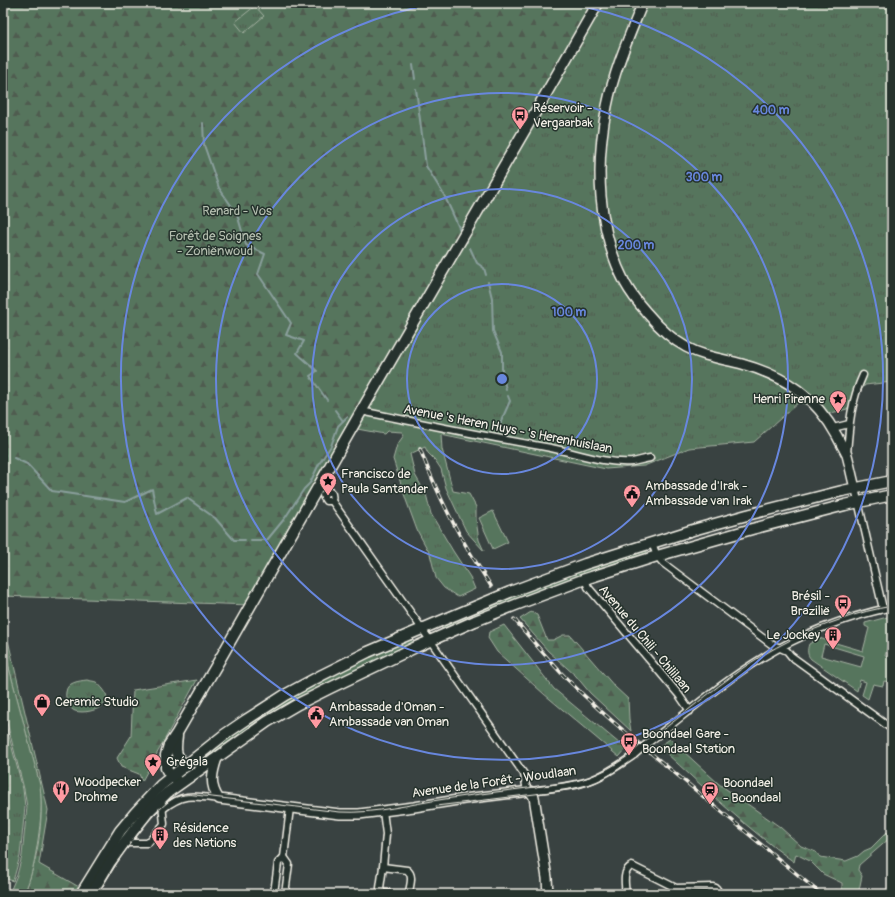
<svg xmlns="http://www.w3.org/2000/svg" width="895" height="897" font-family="Pangolin,sans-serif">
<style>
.grass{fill:url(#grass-tufts);stroke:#a5b2a2}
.forest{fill:url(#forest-firs);stroke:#a5b2a2;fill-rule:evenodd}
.garden{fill:#56745d;stroke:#a5b2a2;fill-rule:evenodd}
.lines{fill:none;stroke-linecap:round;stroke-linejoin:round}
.stream{stroke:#8a9f9c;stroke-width:2}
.street-casing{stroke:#f4f1e8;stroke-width:9}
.secondary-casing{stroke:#f4f1e8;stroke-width:12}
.primary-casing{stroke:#f4f1e8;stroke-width:13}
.street{stroke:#26332d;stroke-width:6}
.secondary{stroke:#26332d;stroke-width:9}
.primary{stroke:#26332d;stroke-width:10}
.tram{stroke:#f4f1e8;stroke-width:1}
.rail-casing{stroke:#f4f1e8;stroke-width:3.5}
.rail{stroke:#26332d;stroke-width:2;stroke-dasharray:6;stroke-linecap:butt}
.street-bridge-casing{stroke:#f4f1e8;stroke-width:9;stroke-linecap:butt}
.street-bridge{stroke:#26332d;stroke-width:6}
.ring{fill:none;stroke:#6887de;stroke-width:2}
.labels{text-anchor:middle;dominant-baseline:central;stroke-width:3;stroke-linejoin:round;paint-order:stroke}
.poi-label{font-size:13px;fill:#f4f1e8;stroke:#26332d;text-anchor:start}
.park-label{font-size:13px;fill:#b5bfb0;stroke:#26332d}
.street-label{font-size:13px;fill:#f4f1e8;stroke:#26332d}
.centre{fill:#6887de;stroke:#26332d;stroke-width:2}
.ring-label{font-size:12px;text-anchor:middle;font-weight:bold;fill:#6887de;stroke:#26332d;stroke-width:3;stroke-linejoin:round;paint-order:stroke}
</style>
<defs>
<pattern id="grass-tufts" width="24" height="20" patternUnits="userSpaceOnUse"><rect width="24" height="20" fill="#56745d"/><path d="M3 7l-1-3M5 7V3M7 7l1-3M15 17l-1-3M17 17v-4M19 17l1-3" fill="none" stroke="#4f5c50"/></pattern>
<pattern id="forest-firs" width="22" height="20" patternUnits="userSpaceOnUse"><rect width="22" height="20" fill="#56745d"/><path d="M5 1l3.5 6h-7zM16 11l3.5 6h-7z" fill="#4f5c50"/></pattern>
</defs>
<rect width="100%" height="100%" fill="#394241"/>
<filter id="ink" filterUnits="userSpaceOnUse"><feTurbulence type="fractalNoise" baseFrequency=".025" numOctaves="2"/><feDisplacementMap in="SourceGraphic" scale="8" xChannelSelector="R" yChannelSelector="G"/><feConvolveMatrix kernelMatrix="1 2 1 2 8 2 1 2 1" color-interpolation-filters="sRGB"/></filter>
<g filter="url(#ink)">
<!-- grass -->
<g class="grass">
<polygon points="3,3 892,3 892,382 865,385 847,409 819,416 810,406 799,402 754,442 689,448 644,466 606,469 441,434 442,449 453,491 469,494 476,507 476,520 479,540 484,551 466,531 446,488 441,469 435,460 428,453 425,447 410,454 415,475 426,494 431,514 453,551 470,577 475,589 458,597 444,588 436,578 430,554 417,530 406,500 393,459 397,445 404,435 402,432 387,431 384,434 352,428"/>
<polygon points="646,549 648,554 443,632 440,624 556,578"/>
<polygon points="410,637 414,645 375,662 204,763 200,758 273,706 336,672"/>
<path d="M87,680C90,681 94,681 96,682C99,684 101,687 103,689C117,706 88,715 75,711C72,710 70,707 68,705C67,701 65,696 66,692C67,682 79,681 87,680Z"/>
<polygon points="3,714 23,789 25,807 20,856 13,881 7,879 3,874 3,819 4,817 3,816"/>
</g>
<!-- forest -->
<g class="forest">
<path d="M3,3H600L250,605L3,596ZM255,6L264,16L244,33L235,22Z"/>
<polygon points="531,612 537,615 547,640 553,640 563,635 570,635 615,687 628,699 629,719 631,731 590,693 576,676 548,651 520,619"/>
<path d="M3,619L48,810L39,864L79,887L75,894H24C38,861 44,820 40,785L3,645Z"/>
<polygon points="504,625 554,689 626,749 619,757 544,694 497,652 488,638 489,632"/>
<polygon points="197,680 142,781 139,774 121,767 117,758 131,736 133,690"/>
<path d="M670,739L719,784L780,827L801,846L816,852L820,857L846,861L858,856L864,851L871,848L887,832L890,838L859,865L858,870L862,876L859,890V894H837L835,890H837L842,893V883L823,874L810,861L796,854L794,862C748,829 706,790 664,751L661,745Z"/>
</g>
<!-- garden -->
<g class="garden">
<polygon points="493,511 508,542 493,549 479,518"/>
<path d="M891,616L892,630L885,656L892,658L891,664L892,665V675L890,682L884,681L883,686L873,684L868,699L862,695L866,682L860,680L857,691L811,659C807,655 807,650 809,644L819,638L863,651L869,628L865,626V623ZM824,644L864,656L861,667L821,656Z"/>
<path d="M3,645L40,785C42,806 41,819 38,840C35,859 32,876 24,894H9L17,875L22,856L27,807L24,789L3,707Z"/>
</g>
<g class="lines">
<!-- stream -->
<g class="stream">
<polyline points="413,65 415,79"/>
<polyline points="416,89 426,166 444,195 451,210 460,230"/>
<polyline points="203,123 204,145 219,188 237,214 246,245 265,254 258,274 291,323 286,335 304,341 297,353 317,371 310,376 327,400"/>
<polyline points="466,241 467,242"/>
<polyline points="470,248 477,263 484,268 486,275"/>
<polyline points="488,282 492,298 493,331 502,352 502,370 504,381 506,389"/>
<polyline points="335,410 343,421"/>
<polyline points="499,426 510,401 508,396"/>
<polyline points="3,454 5,455"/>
<polyline points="14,458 27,464 52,491 125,502 152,489 157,514 187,498 215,518 234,540 245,540"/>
<polyline points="251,540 267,540 285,518 304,489 310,483 319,464 331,446 338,426 347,417"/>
</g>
<!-- street casing -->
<g class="street-casing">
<g id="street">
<path d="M361,411C424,424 487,437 551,448C577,453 604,464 632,462C638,461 644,459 650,458"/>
<polyline points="833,428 849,424"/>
<path d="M847,454C849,425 851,401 863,375"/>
<polyline points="855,488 883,609"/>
<path d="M327,492C333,491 333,496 332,501H326L324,498L323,495Z"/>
<path d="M332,501C396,592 460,682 524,774L526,786L530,791C550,788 572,787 591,780C607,774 621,764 634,755"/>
<polyline points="652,543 657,556 663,563 771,644 787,651 791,656 892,729"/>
<polyline points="585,579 588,587 679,695 690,711"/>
<path d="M649,742C686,714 722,682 762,658C802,633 846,617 892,607"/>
<path d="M163,809C184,792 195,796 219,799"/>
<polyline points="124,843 148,843 164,824 162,804 161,799"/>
<polyline points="284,857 289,864 285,894"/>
<polyline points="383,867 386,834 383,811"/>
<polyline points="275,894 274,893 278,863 284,857 290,808"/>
<path d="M393,894L383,893L381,891L380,888L383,867L407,870C414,875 410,885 409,892L408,894"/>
<path d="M626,894C625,885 622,870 632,866L676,888L713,887L716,888L720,894"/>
</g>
</g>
<!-- secondary casing -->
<g class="secondary-casing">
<g id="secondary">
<path d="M641,3V7C628,39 614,71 607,106C595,165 597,229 625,283C631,294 639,304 647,313C658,326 671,339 686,347C704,357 723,359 742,364C785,376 816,397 837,436C840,442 844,449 847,455C850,466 852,477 855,488"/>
<path d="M217,758C212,773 209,785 219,799L340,814H359L414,807L464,799L530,791L534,797L547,878L548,894"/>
</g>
</g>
<!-- primary casing -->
<g class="primary-casing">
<g id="primary">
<path d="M177,736C175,752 175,754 185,767"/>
<polyline points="176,780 168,772 166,768 166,755 169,745 177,733 216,666 366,403 547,92 598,3"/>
<polyline points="81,894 120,831 135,813 161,785 224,735 246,720 285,695 322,675 368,652 436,623 510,592 585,564 693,530 747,515 842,491 892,481"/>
<polyline points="91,894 110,862 124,843 148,812 167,793 267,722 298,704 330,688 416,647 475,621 518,604 585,579 657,556 752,529 845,505 892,495"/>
</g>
</g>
<!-- street -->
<use href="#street" class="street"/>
<!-- secondary -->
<use href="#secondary" class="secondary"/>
<!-- primary -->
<use href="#primary" class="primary"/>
<!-- tram -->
<g class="tram">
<path d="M436,806L576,789C596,784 608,777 624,765"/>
<path d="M98,894C115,866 132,837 155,814C161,808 167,802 174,798C181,795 188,794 195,795L340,812C375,814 410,804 445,799C484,793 524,789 563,783C603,778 625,758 656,735C684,714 711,691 740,670C771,648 806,631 842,619C858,613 875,609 892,606"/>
</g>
<!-- rail casing -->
<g class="rail-casing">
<g id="rail">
<path d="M420,449C433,482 447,514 465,544C473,558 482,572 491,586"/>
<path d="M514,619C532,640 550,662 569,681C588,700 608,718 629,735L821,894"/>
</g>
</g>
<!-- rail -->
<use href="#rail" class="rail"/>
<!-- street-bridge casing -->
<g class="street-bridge-casing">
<polyline id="street-bridge" points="634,755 649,742"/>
</g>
<!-- street-bridge -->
<use href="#street-bridge" class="street-bridge"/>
</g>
</g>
<!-- distance rings -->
<g class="ring">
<circle cx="502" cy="379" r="95"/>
<circle cx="502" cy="379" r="190"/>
<circle cx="502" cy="379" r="286"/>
<path d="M565 3A381 381 0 1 1 439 3"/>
</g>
<!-- icons -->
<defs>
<g id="bus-pin" transform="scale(0.9)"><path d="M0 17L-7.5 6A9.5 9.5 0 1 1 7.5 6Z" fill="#ff9aa2" stroke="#26332d"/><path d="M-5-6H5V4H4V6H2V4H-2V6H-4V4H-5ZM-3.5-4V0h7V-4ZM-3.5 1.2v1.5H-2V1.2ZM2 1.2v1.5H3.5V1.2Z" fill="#111"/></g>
<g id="sight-pin" transform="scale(0.9)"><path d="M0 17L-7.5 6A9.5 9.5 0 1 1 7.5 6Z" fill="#ff9aa2" stroke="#26332d"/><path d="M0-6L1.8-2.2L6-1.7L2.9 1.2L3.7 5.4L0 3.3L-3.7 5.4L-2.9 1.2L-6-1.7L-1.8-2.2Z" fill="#111"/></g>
<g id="civic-pin" transform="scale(0.9)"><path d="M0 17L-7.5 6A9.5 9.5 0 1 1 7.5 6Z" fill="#ff9aa2" stroke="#26332d"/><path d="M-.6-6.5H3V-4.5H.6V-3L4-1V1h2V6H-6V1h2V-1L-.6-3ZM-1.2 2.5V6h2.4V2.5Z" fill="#111"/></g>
<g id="building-pin" transform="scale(0.9)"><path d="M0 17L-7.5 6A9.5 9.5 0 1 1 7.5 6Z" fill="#ff9aa2" stroke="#26332d"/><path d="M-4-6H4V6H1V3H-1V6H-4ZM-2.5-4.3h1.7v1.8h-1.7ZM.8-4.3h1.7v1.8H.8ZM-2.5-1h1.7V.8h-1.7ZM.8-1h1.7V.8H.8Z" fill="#111"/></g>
<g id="shop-pin" transform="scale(0.9)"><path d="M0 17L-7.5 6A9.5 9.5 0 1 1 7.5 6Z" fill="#ff9aa2" stroke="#26332d"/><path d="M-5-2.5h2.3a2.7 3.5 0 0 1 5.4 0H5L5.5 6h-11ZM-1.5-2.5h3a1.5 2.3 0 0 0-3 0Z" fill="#111"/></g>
<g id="restaurant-pin" transform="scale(0.9)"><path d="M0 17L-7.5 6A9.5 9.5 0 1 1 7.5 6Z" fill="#ff9aa2" stroke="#26332d"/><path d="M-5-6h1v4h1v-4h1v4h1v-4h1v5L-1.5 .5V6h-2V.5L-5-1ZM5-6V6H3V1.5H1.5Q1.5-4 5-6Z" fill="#111"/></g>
<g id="station-pin" transform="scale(0.9)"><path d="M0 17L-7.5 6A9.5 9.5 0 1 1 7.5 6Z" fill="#ff9aa2" stroke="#26332d"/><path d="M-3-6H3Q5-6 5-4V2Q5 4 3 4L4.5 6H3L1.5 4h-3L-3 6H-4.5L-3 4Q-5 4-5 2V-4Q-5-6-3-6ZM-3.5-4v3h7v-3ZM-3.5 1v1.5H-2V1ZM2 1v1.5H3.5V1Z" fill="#111"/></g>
</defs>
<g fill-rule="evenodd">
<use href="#bus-pin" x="520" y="115"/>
<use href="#sight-pin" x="838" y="399"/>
<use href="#sight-pin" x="328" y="481"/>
<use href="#civic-pin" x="632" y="493"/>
<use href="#bus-pin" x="843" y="603"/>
<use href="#building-pin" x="833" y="635"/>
<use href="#shop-pin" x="42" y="702"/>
<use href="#civic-pin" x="316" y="714"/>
<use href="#bus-pin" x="629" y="741"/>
<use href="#sight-pin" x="153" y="762"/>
<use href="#restaurant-pin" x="61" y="789"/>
<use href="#station-pin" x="710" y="790"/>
<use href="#building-pin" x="160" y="835"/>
</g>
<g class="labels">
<!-- poi labels -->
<g class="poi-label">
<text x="533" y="108">Réservoir -<tspan x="533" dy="15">Vergaarbak</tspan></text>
<text x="825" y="399" text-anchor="end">Henri Pirenne</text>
<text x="341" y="474">Francisco de<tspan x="341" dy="15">Paula Santander</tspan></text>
<text x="645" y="486">Ambassade d'Irak -<tspan x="645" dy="15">Ambassade van Irak</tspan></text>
<text x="830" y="596" text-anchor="end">Brésil -<tspan x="830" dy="15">Brazilië</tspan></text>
<text x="820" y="635" text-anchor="end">Le Jockey</text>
<text x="55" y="702">Ceramic Studio</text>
<text x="329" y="707">Ambassade d'Oman -<tspan x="329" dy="15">Ambassade van Oman</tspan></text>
<text x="642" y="734">Boondael Gare -<tspan x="642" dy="15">Boondaal Station</tspan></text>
<text x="166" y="762">Grégala</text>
<text x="74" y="782">Woodpecker<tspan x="74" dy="15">Drohme</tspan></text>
<text x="723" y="783">Boondael<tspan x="723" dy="15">- Boondaal</tspan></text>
<text x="173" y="828">Résidence<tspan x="173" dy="15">des Nations</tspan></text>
</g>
<!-- park labels -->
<g class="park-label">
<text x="237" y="211">Renard - Vos</text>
<text x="215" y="236">Forêt de Soignes<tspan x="215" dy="15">- Zoniënwoud</tspan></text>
</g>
<!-- street labels -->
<g class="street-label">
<text transform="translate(508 429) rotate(11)">Avenue 's Heren Huys - 's Herenhuislaan</text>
<text transform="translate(645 639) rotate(50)">Avenue du Chili - Chililaan</text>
<text transform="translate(494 782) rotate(-8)">Avenue de la Forêt - Woudlaan</text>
</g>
</g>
<circle cx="502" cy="379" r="6" class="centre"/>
<g class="ring-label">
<text x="771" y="114">400 m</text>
<text x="704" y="181">300 m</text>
<text x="636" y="249">200 m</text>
<text x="569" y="316">100 m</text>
</g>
<!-- margin -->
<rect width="895" height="897" fill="none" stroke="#26332d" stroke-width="16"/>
<rect x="8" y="8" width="879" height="881" fill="none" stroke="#f4f1e8" stroke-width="1.5" filter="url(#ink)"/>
</svg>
